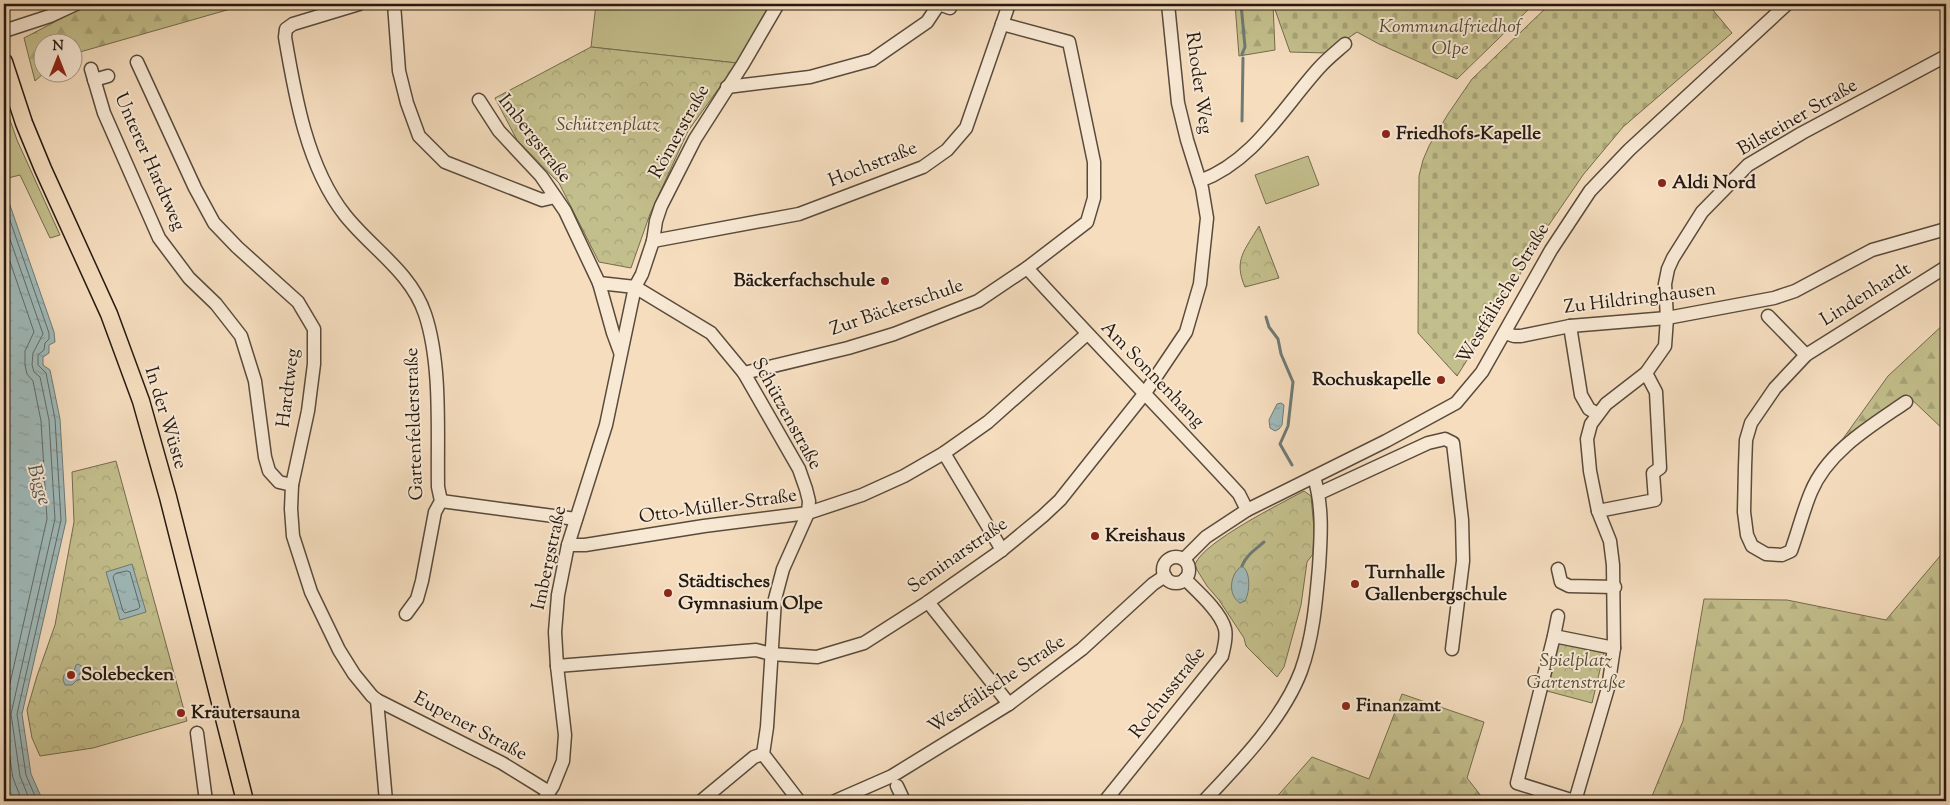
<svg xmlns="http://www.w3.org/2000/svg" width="1950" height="805" font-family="'Sorts Mill Goudy',serif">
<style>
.grass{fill:#c3bf8c;stroke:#746c4e}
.forest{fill:url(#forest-firs);stroke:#746c4e}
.cemetery{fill:url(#cemetery-stones);stroke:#746c4e}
.park{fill:url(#park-crowns);stroke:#746c4e}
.water{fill:url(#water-ripples);stroke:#6e7a76}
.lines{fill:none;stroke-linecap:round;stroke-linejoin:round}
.shore{stroke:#626a66;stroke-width:1}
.stream{stroke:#6e7a76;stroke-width:3}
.minor-casing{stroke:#594b3c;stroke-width:15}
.major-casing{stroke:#251a11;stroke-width:19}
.minor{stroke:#f8e9d5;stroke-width:12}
.major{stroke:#f5ddbe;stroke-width:16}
.poi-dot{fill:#8f2418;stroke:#f8e9d5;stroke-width:2}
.labels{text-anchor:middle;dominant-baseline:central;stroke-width:4;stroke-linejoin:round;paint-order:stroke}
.park-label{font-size:19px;font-style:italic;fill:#544c36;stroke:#f8e9d5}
.street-label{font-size:19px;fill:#251a11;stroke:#f8e9d5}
.poi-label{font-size:19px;font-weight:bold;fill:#251a11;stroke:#f8e9d5;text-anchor:start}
.water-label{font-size:20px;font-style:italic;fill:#50524c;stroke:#f8e9d5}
</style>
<defs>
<pattern id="forest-firs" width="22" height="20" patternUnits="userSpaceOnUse" patternTransform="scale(1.25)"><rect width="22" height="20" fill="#c3bf8c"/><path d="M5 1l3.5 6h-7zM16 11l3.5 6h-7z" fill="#a7a478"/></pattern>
<pattern id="cemetery-stones" width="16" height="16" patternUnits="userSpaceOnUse" patternTransform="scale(1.25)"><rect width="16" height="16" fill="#c3bf8c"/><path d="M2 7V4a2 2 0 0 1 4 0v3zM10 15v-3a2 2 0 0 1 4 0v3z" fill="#a7a478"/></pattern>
<pattern id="park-crowns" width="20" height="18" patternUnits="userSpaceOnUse" patternTransform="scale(1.25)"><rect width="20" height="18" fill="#c3bf8c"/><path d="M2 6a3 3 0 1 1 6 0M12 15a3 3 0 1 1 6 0" fill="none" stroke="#a7a478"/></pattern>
<pattern id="water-ripples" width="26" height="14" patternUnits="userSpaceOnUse" patternTransform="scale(1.25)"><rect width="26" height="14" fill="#9fbaba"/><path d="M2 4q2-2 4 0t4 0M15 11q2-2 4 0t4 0" fill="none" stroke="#899f9f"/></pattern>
</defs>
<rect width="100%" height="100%" fill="#f5ddbe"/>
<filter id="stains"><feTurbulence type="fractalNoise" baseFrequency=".004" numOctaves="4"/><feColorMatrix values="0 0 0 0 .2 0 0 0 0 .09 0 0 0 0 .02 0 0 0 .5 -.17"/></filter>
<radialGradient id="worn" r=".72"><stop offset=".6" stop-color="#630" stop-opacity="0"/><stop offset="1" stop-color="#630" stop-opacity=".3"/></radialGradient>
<!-- grass -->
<g class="grass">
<polygon points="596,4 772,4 737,63 591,47"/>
<polygon points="4,103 17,140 60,235 50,238 20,175 4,179"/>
<polygon points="1308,156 1319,185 1266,204 1255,175"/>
</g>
<!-- forest -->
<g class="forest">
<polygon points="89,4 248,4 73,54 72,42 42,42 42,72 44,73 35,81 24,38"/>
<polygon points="1235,4 1273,4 1275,50 1239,56"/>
<polygon points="1946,322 1946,432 1907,395 1837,447 1888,376"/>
<polygon points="1946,549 1946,801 1650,801 1683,721 1704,599 1787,600 1886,620"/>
<polygon points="1402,694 1484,722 1467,778 1485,801 1273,801 1312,757 1369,779"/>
</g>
<!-- cemetery -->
<g class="cemetery">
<polygon points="1273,4 1534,4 1457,79 1379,44 1357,32 1327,53 1290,52"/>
<polygon points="1550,4 1708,4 1732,33 1623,127 1583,175 1542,235 1510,292 1457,376 1418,333 1419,176 1423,160 1429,146 1448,114 1472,79"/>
</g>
<!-- park -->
<g class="park">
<polygon points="591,47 737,63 688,131 650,214 631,268 599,262 559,183 517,140 495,98"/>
<path d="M1259,226L1279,278L1245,287C1233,260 1245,250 1259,226Z"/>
<polygon points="116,461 187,721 93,748 40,756 32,738 27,710 37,676 55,625 74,522 72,472"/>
<path d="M1304,491L1311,496L1314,529L1313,554L1307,562L1301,605L1284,667L1277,677L1246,646L1244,638L1219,600L1207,586L1197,570L1195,564C1205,541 1280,504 1304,491Z"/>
<polygon points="1559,643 1604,653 1592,703 1547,691"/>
</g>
<!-- water -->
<g class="water">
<polygon points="4,188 54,332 55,342 49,345 49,353 43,357 43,365 50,370 60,419 66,521 22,714 31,774 43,801 4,801 4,594 5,587 4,580"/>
<polygon points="1281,403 1284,405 1282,425 1279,429 1275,431 1270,428 1269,420 1277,404"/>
<polygon points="132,564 146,612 120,620 106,572"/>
<path d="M1242,566C1251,572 1250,592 1245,601L1240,603C1227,595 1230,573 1242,566Z"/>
<polygon points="78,664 83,667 79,675 83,675 85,679 77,680 72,685 65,685 63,680 64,675 69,672 74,671 76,665"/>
</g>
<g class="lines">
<!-- shore -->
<g class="shore">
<polyline points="4,203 49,333 49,339 45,343 44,350 38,355 38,365 46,373 55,419 61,520 17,714 26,775 37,801"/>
<polyline points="4,222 43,334 33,353 32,365 34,372 40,377 49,420 55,519 11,714 20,776 30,801"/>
<polyline points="4,244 34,332 25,351 25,365 27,374 33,381 41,421 47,519 4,710"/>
<polygon points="127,571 130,572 140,607 138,609 125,613 123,611 113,577 115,574"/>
<polyline points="4,719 13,778 22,801"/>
</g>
<!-- stream -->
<g class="stream">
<polyline points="1241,4 1245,47 1242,54"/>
<polyline points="1242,121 1243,58"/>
<polyline points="1266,317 1269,327 1278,339 1281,354 1293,382 1288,426 1280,444 1292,465"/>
<path d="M1242,566C1246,555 1256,549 1264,542"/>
</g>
<!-- minor casing -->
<g class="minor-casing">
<g id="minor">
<path d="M359,4L293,24L286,29L285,37C295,96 307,167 345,215C371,248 411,272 425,314C442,365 437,433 438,487L441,501L435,512L422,581L417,599L406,614"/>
<polyline points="394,4 399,71 407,103 419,136 445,162 542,200 555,197"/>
<polyline points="4,31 50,16 76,4"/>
<polyline points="137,62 195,188 214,223 237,247 298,302 314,329 314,364 308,411 292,485 291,509 293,536 311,592 339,650 354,674 372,696 377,700 502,763 549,792"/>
<polyline points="91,69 104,113 159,238 189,278 216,304 241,336 255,381 265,457 269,471 279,482 292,485"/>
<polyline points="94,80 108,76"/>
<polyline points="727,87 810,77 872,60 927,22 939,4 950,8"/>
<polyline points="479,100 499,131 541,176 565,211 599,283 635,287 711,333 744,373 799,469 806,489 809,501 808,513 783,569 775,599 767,727 763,754 799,801"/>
<path d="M1200,181C1254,161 1282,109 1319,68C1327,59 1336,52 1345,44"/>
<polyline points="653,241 799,214 923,167 947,150 966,128 1009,4"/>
<path d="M1027,268C1096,344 1169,418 1239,494L1247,510"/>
<polyline points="599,283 613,333 620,352"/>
<polyline points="1768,316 1806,355"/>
<polyline points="1570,326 1581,395 1589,409 1598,414"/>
<polyline points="1505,333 1514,336 1521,336 1570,326 1667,318 1774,298 1795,291 1872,250 1946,229"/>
<polyline points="744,373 848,348 894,334 978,301 1027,268 1087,222 1094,198 1094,162 1069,42 1002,24"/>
<path d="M1906,402C1871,426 1828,451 1811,492C1803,511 1798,532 1791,551L1782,555L1766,554L1752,546L1747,535L1744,512L1745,467L1746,440L1751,423L1775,388L1806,355L1946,267"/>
<polyline points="944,453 1002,550"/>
<polyline points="1318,491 1322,492 1428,443 1445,439 1453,443 1462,520 1463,561 1452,649"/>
<polyline points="441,501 576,519"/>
<polyline points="1598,511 1655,500 1653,473 1660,468 1656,392 1646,373"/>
<polyline points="568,545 585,545 704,526 808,513 862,495 904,476 944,453 988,422 1087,334"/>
<circle cx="1176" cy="570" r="13"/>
<polyline points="1184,559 1206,537 1247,510 1386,441 1456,403 1482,372 1551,250 1590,191 1629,150 1787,4"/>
<polyline points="1558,569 1561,582 1569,586 1615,587"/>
<polyline points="928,602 1009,704"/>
<polyline points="1554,636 1558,616"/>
<polyline points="557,666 756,650 771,654 817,657 864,643 928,602 1002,550 1043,516 1060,500 1145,393 1186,332 1200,284 1207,218 1202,188 1187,140 1178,103 1168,4"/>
<polyline points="377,700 386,801"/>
<polyline points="197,733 206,801"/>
<polyline points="897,786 904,801"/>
<polyline points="543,801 553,786 563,761 565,735 557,666 555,632 558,595 568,545 606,425 635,287 642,274 653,241 656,221 661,206 695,139 743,64 778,4"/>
<polyline points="701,801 754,757 763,754"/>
<polyline points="835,801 892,776 1009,704 1082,649 1153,584 1165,576"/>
<path d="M1105,801L1222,656C1224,647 1227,638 1225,629C1221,612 1197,591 1185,579"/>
<path d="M1204,801C1238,765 1283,719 1301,671C1313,638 1316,602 1319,567C1321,537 1323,506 1314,477"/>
<polyline points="1574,801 1517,783 1554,636 1614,648"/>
<polyline points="1575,801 1608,688 1614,648 1613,565 1610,541 1598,511 1590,471 1587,439 1591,424 1606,404 1646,373 1665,346 1667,318 1665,284 1668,269 1673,258 1702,212 1748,165 1802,133 1946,56"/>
</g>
</g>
<!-- major casing -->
<g class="major-casing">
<polyline id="major" points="4,62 24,123 43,169 109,314 141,401 168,497 245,801"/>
</g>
<!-- minor -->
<use href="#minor" class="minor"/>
<!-- major -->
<use href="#major" class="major"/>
</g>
<!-- markers -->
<g class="poi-dot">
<circle cx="1386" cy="134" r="5"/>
<circle cx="1662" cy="183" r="5"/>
<circle cx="885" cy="281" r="5"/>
<circle cx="1441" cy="380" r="5"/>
<circle cx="1095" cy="536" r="5"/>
<circle cx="1355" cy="584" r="5"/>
<circle cx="668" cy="593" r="5"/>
<circle cx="71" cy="675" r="5"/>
<circle cx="1346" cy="706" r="5"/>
<circle cx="181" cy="713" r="5"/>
</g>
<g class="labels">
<!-- park labels -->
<g class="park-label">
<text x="1450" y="27">Kommunalfriedhof<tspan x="1450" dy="22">Olpe</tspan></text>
<text x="608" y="125">Schützenplatz</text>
<text x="1576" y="661">Spielplatz<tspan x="1576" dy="22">Gartenstraße</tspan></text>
</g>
<!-- street labels -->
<g class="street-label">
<text transform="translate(1198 83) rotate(82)">Rhoder Weg</text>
<text transform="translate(1798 118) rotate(-30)">Bilsteiner Straße</text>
<text transform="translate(680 132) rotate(-61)">Römerstraße</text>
<text transform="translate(534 139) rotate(52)">Imbergstraße</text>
<text transform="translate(149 162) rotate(66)">Unterer Hardtweg</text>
<text transform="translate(873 165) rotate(-22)">Hochstraße</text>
<text transform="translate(1504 294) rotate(-59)">Westfälische Straße</text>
<text transform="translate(1866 295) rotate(-32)">Lindenhardt</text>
<text transform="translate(1640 299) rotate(-7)">Zu Hildringhausen</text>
<text transform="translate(897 308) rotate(-19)">Zur Bäckerschule</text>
<text transform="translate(1152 375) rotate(46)">Am Sonnenhang</text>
<text transform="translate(289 388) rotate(-83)">Hardtweg</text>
<text transform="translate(786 414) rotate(61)">Schützenstraße</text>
<text transform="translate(165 418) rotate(73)">In der Wüste</text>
<text transform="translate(415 424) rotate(-92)">Gartenfelderstraße</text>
<text transform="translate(718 507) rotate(-8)">Otto-Müller-Straße</text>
<text transform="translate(958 556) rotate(-35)">Seminarstraße</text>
<text transform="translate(550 558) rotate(-78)">Imbergstraße</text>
<text transform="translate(997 685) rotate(-34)">Westfälische Straße</text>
<text transform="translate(1168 693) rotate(-52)">Rochusstraße</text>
<text transform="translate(470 727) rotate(28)">Eupener Straße</text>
</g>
<!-- poi labels -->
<g class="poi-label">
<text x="1396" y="134">Friedhofs-Kapelle</text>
<text x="1672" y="183">Aldi Nord</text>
<text x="875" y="281" text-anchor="end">Bäckerfachschule</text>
<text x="1431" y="380" text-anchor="end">Rochuskapelle</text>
<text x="1105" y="536">Kreishaus</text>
<text x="1365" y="573">Turnhalle<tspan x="1365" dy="22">Gallenbergschule</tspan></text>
<text x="678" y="582">Städtisches<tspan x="678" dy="22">Gymnasium Olpe</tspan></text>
<text x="81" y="675">Solebecken</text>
<text x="1356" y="706">Finanzamt</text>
<text x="191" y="713">Kräutersauna</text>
</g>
<!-- water labels -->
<g class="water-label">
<text transform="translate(38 485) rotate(73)">Bigge</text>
</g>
</g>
<!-- margin -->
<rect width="1950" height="805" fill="none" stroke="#f5ddbe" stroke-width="20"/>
<rect x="5" y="5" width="1940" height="795" fill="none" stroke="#251a11" stroke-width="2.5"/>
<rect x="10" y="10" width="1930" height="785" fill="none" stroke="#251a11"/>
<!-- north arrow -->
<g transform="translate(58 58)"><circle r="24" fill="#f8e9d5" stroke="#a49687"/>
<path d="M0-4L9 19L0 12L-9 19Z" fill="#8f2418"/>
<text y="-8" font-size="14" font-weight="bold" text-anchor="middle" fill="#251a11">N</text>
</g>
<rect width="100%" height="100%" filter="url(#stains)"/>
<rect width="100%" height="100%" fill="url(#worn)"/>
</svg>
